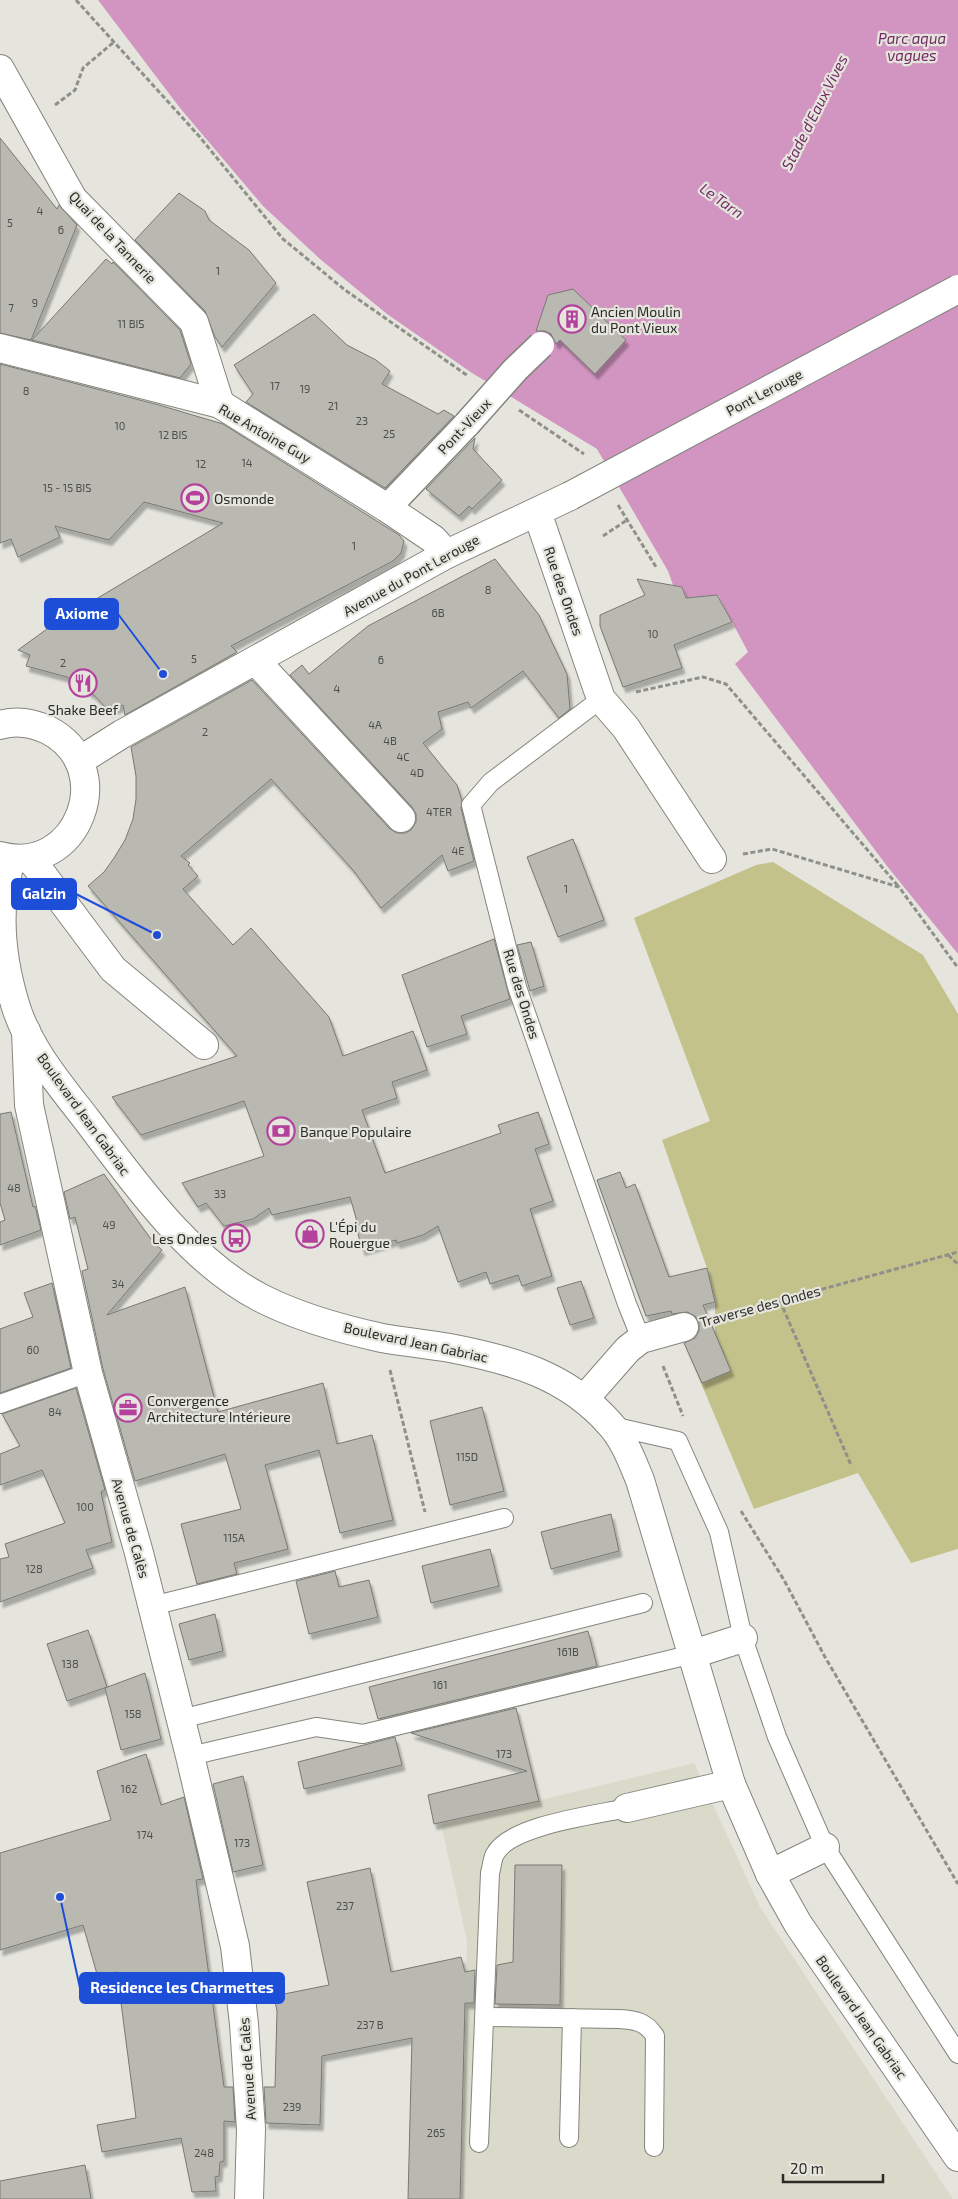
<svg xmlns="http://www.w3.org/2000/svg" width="958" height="2199" font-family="'Exo 2',sans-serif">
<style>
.built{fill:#dadacb}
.green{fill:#c3c28b}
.water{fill:#d295c1}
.building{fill:#b9b9b2;stroke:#797973;filter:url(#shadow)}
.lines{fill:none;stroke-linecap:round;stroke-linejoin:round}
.service-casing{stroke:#85857e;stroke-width:20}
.pedestrian-casing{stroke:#85857e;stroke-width:29}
.minor-casing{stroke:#85857e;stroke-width:30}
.tertiary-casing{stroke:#85857e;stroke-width:30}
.secondary-casing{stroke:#85857e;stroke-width:30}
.path{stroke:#90908b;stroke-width:3;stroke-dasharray:5 2.5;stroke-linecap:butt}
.service{stroke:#fff;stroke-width:18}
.pedestrian{stroke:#fff;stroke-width:26}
.minor{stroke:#fff;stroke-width:28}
.tertiary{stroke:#fff;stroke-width:28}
.secondary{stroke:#fff;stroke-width:28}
.pedestrian-bridge-casing{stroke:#85857e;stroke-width:29;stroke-linecap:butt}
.secondary-bridge-casing{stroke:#85857e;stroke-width:30;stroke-linecap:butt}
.pedestrian-bridge{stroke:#fff;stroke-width:26}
.secondary-bridge{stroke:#fff;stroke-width:28}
.labels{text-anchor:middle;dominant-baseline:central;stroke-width:4.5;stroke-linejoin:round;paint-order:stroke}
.number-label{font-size:11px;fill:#4e4e4a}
.street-label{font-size:14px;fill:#2b2b28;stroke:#e5e5de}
.poi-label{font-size:14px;fill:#2b2b28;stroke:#e5e5de;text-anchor:start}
.water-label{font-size:15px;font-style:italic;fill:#722b63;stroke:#e5e5de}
.leader{fill:none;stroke:#1d4ed8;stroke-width:2}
.callout-dot{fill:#1d4ed8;stroke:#e5e5de;stroke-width:2}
.callout{fill:#1d4ed8;stroke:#1d4ed8;stroke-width:2}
.callout-label{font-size:15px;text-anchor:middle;font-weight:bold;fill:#fff}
</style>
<defs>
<filter id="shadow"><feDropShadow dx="3" dy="5.5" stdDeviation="1" flood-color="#0004"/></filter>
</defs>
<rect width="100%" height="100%" fill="#e5e5de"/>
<!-- built -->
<polygon class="built" points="694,1763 760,1907 953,2199 460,2199 467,1941 441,1824"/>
<!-- green -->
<polygon class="green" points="773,862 923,955 958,1014 958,1549 911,1563 858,1473 754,1509 685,1345 715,1333 715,1302 707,1268 662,1140 710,1121 634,918 756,865"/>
<!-- water -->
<polygon class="water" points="98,0 958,0 958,954 887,866 735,664 748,652 718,595 687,598 682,587 673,585 668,571 597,449 472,373 387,314 320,259 263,206 180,108"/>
<!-- building -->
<g class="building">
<polygon points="0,138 57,209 59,205 77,225 31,340 0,333"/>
<polygon points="179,193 205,211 209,220 249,250 276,283 222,347 215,337 205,311 135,240"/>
<polygon points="106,259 112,264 113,262 180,330 191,364 180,378 32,340"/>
<polygon points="573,289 626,340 595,374 560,340 556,344 551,334 545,331 536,331 548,295"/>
<polygon points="314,314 347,345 376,360 390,371 382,384 438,414 444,410 454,416 385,488 246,402 253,394 234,365"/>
<polygon points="0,364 159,405 223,424 399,535 404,541 401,553 393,561 231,646 237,652 125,715 123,705 109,711 94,695 67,677 26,666 30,655 18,650 51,626 223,523 144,502 109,540 55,526 60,537 18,557 11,539 0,543"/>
<polygon points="475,438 473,449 502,480 472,509 469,506 459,516 426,489"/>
<polygon points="495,559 539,615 567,674 570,709 559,718 523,671 471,708 468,702 438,712 442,729 423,743 457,785 462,801 461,808 474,861 448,871 442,855 381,908 353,870 271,779 181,856 190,863 188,865 198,876 183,889 233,945 251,928 329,1017 343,1056 413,1031 427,1070 392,1082 397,1098 362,1110 385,1173 501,1133 498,1125 538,1112 549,1144 535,1149 553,1201 530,1209 552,1276 522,1286 518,1275 490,1284 486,1272 458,1282 438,1226 423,1235 397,1243 396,1240 362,1250 356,1225 358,1225 350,1197 272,1215 269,1208 253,1219 224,1226 206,1203 198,1207 182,1183 264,1156 244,1101 141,1135 112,1097 237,1056 88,886 104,872 114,858 125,840 133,819 136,799 136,776 131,747 252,680 390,829 397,833 405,833 411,830 416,822 416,814 412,807 290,675 302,665 309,674 368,626"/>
<polygon points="637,579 682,587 686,598 717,595 732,622 674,645 682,668 623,687 600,626 600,615 645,595"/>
<polygon points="573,839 604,920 558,937 527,857"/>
<polygon points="494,939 510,999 461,1016 467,1034 427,1047 402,975"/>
<polygon points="531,942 544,986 530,991 517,945"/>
<polygon points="11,1112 33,1207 35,1206 41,1230 0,1245 0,1222 5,1220 0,1203 0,1114"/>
<polygon points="620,1172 626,1188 635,1184 669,1277 707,1268 715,1302 703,1305 731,1371 702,1383 684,1343 695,1338 699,1331 699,1323 695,1316 687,1312 672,1314 671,1311 646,1316 597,1180"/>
<polygon points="104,1174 153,1242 162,1250 107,1315 185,1287 218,1412 323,1383 337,1444 372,1435 393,1520 340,1533 319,1450 265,1465 288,1549 234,1563 237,1574 197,1584 181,1524 241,1509 225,1454 135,1481 103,1369 82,1271 88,1269 75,1217 70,1219 64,1192"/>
<polygon points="581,1281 594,1318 570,1325 557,1288"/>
<polygon points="52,1283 71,1368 0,1393 0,1329 33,1317 24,1293"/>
<polygon points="76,1388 105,1490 101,1492 112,1542 86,1550 93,1568 0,1602 0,1559 9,1557 5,1544 65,1523 42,1470 0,1485 0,1454 20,1446 2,1414"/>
<polygon points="482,1407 504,1491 450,1505 430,1421"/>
<polygon points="611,1514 619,1551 551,1569 541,1532"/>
<polygon points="490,1549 499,1586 431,1603 422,1566"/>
<polygon points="335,1571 339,1587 369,1580 378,1617 309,1634 296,1581"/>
<polygon points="215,1614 223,1651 189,1660 179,1624"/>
<polygon points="88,1630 107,1687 67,1701 47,1644"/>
<polygon points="588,1631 597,1666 378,1719 369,1687"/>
<polygon points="145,1673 161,1739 121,1750 105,1688"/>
<polygon points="516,1708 539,1801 434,1824 428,1795 527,1771 411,1733"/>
<polygon points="395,1737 402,1765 304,1789 298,1762"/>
<polygon points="146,1754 161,1805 184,1797 203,1879 196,1880 224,2087 233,2087 235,2122 224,2121 224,2161 220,2162 219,2176 215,2177 216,2191 192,2192 181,2138 102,2152 97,2125 136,2118 117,1972 97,1974 83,1925 0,1950 0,1853 111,1820 97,1771"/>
<polygon points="243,1776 263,1865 233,1872 213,1784"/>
<polygon points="515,1865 562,1865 560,2005 495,2004 497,1965 513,1962"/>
<polygon points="370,1868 391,1972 461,1957 465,1972 475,1970 474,2003 465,2003 460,2199 408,2199 412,2038 322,2056 320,2125 266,2123 264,2087 275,2087 277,2011 274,1996 329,1985 307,1882"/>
<polygon points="85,2165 91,2199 0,2199 0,2181"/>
</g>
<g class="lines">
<!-- service casing -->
<g class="service-casing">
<g id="service">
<polyline points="601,699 491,782 471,805 517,987 627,1304 641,1339"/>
<polyline points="0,1404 88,1373"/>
<polyline points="612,1426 678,1441 719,1532 743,1638 777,1737 825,1847 958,2054"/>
<polyline points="152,1606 504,1518"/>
<polyline points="181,1719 643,1603"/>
<polyline points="190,1756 316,1727 363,1734 693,1654"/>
<path d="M485,2017L619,2019C636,2020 646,2022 655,2036L654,2147"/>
<polyline points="569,2138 572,2018"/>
<path d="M479,2143L490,1873C492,1867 492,1859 495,1854C510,1825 596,1815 627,1808"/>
</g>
</g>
<!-- pedestrian casing -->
<g class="pedestrian-casing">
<polyline id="pedestrian" points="387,508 467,424"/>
</g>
<!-- minor casing -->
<g class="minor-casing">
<g id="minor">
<polyline points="0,69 73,199 194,322 220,404"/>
<polyline points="0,348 220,404 387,508 433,539 447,554"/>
<polyline points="537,512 601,699 626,728 712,859"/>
<polyline points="256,661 401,818"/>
<polyline points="30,858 113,969 204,1045"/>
<polyline points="585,1398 628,1349 641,1339 684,1327"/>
<polyline points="693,1654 743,1638"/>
<polyline points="627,1808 731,1784"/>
<polyline points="770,1874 825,1847"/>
</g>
</g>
<!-- tertiary casing -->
<g class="tertiary-casing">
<polyline id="tertiary" points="26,1031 29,1105 88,1373 139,1553 190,1756 235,1946 244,2024 251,2129 249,2199"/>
</g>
<!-- secondary casing -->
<g class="secondary-casing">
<g id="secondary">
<path d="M0,725C16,720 33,723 48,730C120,767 78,877 0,856"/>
<polyline points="79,761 122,734 447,554 570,496"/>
<path d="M10,859C8,875 3,891 2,907C0,939 6,974 15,1004C28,1048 60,1085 87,1120C135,1183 189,1261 261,1298C298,1317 341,1329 382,1338C404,1342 427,1344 450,1348C512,1360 567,1375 610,1424C624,1439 632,1461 640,1480L731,1784L770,1874L798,1924L958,2157"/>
</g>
</g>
<!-- path -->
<g class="path">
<polyline points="76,0 199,136 283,239 345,290 468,376"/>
<polyline points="55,105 75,90 83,68 114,42"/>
<polyline points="519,410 584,454"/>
<polyline points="618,505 656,567"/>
<polyline points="603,536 627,520"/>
<polyline points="636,692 703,677 726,684 899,887"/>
<polyline points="743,854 772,849 899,887 958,968"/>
<polyline points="948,1255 958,1264"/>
<polyline points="780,1301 851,1465"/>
<polyline points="713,1319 958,1252"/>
<polyline points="663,1366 683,1416"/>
<polyline points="390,1370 425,1512"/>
<polyline points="741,1511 784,1580 825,1657 958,1884"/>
</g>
<!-- service -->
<use href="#service" class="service"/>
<!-- pedestrian -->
<use href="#pedestrian" class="pedestrian"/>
<!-- minor -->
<use href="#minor" class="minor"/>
<!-- tertiary -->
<use href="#tertiary" class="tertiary"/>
<!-- secondary -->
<use href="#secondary" class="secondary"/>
<!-- pedestrian-bridge casing -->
<g class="pedestrian-bridge-casing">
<polyline id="pedestrian-bridge" points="467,424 515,370 541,345"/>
</g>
<!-- secondary-bridge casing -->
<g class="secondary-bridge-casing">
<polyline id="secondary-bridge" points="570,496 958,289"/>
</g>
<!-- pedestrian-bridge -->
<use href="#pedestrian-bridge" class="pedestrian-bridge"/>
<!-- secondary-bridge -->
<use href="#secondary-bridge" class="secondary-bridge"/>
</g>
<!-- icons -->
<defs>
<g id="building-ring" transform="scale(1.4375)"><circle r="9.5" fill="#e5e5de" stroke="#b4429c" stroke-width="1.5"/><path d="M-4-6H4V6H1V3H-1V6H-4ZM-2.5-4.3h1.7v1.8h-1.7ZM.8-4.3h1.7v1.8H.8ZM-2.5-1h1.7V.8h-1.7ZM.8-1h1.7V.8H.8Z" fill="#b4429c"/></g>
<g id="stadium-ring" transform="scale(1.4375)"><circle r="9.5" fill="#e5e5de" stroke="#b4429c" stroke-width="1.5"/><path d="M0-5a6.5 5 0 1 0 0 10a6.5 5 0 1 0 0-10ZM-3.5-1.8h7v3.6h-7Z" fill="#b4429c"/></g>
<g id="restaurant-ring" transform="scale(1.4375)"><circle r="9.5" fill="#e5e5de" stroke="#b4429c" stroke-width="1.5"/><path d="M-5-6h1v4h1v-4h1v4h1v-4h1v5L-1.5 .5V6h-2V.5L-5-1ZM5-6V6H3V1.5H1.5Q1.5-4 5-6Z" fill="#b4429c"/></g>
<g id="bank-ring" transform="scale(1.4375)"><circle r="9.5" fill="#e5e5de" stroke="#b4429c" stroke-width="1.5"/><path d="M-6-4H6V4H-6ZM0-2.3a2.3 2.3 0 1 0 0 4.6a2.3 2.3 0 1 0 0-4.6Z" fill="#b4429c"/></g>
<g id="shop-ring" transform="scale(1.4375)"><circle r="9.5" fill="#e5e5de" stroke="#b4429c" stroke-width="1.5"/><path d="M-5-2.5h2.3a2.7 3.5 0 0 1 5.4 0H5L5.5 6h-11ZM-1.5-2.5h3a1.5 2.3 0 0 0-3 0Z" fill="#b4429c"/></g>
<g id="bus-ring" transform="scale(1.4375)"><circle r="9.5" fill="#e5e5de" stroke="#b4429c" stroke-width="1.5"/><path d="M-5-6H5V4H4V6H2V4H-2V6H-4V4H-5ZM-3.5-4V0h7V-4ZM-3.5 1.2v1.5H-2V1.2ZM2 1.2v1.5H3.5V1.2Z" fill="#b4429c"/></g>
<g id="office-ring" transform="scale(1.4375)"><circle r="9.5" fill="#e5e5de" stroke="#b4429c" stroke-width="1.5"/><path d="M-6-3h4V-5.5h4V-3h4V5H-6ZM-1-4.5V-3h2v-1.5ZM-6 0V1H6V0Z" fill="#b4429c"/></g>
</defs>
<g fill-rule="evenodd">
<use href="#building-ring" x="572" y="319"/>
<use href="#stadium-ring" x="195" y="498"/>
<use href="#restaurant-ring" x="83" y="683"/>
<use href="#bank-ring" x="281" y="1131"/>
<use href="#shop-ring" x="310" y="1234"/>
<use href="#bus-ring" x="236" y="1238"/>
<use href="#office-ring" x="128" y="1408"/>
</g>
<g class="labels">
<!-- number labels -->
<g class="number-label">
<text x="40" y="210">4</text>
<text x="10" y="222">5</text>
<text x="61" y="229">6</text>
<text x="218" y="270">1</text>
<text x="35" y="302">9</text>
<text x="11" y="307">7</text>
<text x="131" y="323">11 BIS</text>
<text x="275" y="385">17</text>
<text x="305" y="388">19</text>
<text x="26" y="390">8</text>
<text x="333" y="405">21</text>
<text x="362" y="420">23</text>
<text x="120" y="425">10</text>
<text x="389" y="433">25</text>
<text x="173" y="434">12 BIS</text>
<text x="247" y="462">14</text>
<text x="201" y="463">12</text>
<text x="67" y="487">15 - 15 BIS</text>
<text x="354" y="545">1</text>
<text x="488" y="589">8</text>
<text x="438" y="612">6B</text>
<text x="653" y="633">10</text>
<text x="194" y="658">5</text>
<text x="381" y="659">6</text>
<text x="63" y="662">2</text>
<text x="337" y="688">4</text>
<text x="375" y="724">4A</text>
<text x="205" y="731">2</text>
<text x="390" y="740">4B</text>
<text x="403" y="756">4C</text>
<text x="417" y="772">4D</text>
<text x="439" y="811">4TER</text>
<text x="458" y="850">4E</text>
<text x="566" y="888">1</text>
<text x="14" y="1187">48</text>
<text x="220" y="1193">33</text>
<text x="109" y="1224">49</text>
<text x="118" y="1283">34</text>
<text x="33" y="1349">60</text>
<text x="55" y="1411">84</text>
<text x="467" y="1456">115D</text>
<text x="85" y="1506">100</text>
<text x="234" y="1537">115A</text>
<text x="34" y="1568">128</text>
<text x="568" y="1651">161B</text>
<text x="70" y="1663">138</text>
<text x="440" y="1684">161</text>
<text x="133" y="1713">158</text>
<text x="504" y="1753">173</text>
<text x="129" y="1788">162</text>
<text x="145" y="1834">174</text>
<text x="242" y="1842">173</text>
<text x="345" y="1905">237</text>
<text x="370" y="2024">237 B</text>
<text x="292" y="2106">239</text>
<text x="436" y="2132">265</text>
<text x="204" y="2152">248</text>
</g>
<!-- street labels -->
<g class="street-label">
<text transform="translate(113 237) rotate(47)">Quai de la Tannerie</text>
<text transform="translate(764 392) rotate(-28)">Pont Lerouge</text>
<text transform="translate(464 426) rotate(-47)">Pont-Vieux</text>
<text transform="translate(265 433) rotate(30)">Rue Antoine Guy</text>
<text transform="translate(411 575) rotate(-29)">Avenue du Pont Lerouge</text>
<text transform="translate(564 591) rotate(71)">Rue des Ondes</text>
<text transform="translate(522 994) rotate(73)">Rue des Ondes</text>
<text transform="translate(84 1114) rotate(54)">Boulevard Jean Gabriac</text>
<text transform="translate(760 1306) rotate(-15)">Traverse des Ondes</text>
<text transform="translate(416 1342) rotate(12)">Boulevard Jean Gabriac</text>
<text transform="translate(131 1528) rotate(74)">Avenue de Calès</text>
<text transform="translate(862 2017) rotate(55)">Boulevard Jean Gabriac</text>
<text transform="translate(247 2069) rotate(-94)">Avenue de Calès</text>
</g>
<!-- poi labels -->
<g class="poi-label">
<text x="591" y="311">Ancien Moulin<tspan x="591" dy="16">du Pont Vieux</tspan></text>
<text x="214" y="498">Osmonde</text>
<text x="83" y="709" text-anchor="middle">Shake Beef</text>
<text x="300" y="1131">Banque Populaire</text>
<text x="329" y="1226">L'Épi du<tspan x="329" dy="16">Rouergue</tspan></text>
<text x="217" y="1238" text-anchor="end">Les Ondes</text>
<text x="147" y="1400">Convergence<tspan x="147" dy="16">Architecture Intérieure</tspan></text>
</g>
<!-- water labels -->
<g class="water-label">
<text x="912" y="38">Parc aqua<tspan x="912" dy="17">vagues</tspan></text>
<text transform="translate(814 112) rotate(-63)">Stade d'Eaux Vives</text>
<text transform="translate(722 200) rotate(35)">Le Tarn</text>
</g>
</g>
<!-- callouts -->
<path class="leader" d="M163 674L118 614M157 935L76 894M60 1897L80 1988"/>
<g class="callout-dot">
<circle cx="163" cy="674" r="5"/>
<circle cx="157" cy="935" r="5"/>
<circle cx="60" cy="1897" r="5"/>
</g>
<g class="callout">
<rect x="45" y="599" width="73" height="30" rx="5"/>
<rect x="12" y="879" width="64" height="30" rx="5"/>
<rect x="80" y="1973" width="204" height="30" rx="5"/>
</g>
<g class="callout-label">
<text x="82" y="619">Axiome</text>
<text x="44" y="899">Galzin</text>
<text x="182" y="1993">Residence les Charmettes</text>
</g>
<!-- scale -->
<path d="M783 2174v8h100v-8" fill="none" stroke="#2b2b28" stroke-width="2.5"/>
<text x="790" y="2174" font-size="15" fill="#2b2b28" stroke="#e5e5de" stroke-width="4" paint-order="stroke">20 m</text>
</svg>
